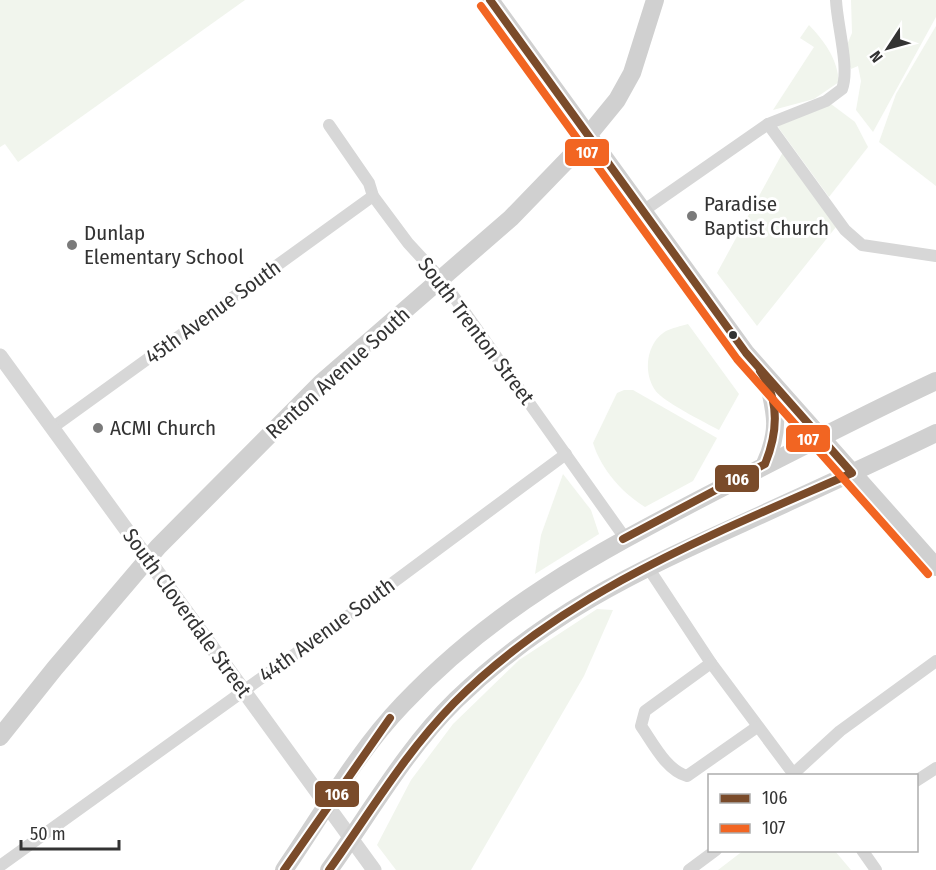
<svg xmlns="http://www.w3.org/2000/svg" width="936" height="870" font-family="'Fira Sans Condensed',sans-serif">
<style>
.green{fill:#f1f5ed}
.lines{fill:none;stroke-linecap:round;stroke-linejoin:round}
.minor{stroke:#d7d7d7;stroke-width:12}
.tertiary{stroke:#d7d7d7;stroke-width:15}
.secondary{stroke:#d0d0d0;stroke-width:18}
.bus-1-casing{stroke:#fff;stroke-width:12}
.bus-2-casing{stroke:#fff;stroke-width:12}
.bus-1{stroke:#7a4b2a;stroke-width:8}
.bus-2{stroke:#f26522;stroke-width:8}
.poi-dot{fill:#7a7a7a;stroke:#fff;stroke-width:2}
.bus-dot{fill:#333;stroke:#fff;stroke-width:2}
.labels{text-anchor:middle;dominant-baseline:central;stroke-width:6;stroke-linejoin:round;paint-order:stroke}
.poi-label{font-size:21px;fill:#333;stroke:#fff;text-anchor:start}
.street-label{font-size:21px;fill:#333;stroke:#fff}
.line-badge{stroke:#fff;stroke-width:2}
.badge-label{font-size:16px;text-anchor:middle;font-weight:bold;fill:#fff}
</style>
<rect width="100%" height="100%" fill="#fff"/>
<!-- green -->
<g class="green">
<polygon points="0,0 245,0 18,162 5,144 0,147"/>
<polygon points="851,0 936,0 936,17 873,132 856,110 861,81 858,66 851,69 844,52 852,33"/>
<path d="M809,25C825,42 837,58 839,82L814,99L773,110L814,47L800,38Z"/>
<polygon points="936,26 936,186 879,142 896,94"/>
<polygon points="831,104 855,122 868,147 829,197 778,127 786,120"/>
<polygon points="783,152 836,227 757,326 717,273"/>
<path d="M688,324L739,394L719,430C706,423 662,401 655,390C643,372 646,343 666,331C672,328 681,326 688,324Z"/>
<path d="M624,390H633L717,438L693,481L645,507C622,493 601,469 593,443L617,393Z"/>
<polygon points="563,474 591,510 599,534 535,574 541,535"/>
<polygon points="597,609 613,610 584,676 471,870 396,870 377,845 411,780 453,724 519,660"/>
<polygon points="744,850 835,851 851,870 718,870"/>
</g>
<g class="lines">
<!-- minor -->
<g class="minor">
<polyline points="768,124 845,230 862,245 936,256"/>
<polyline points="329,125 369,183 373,196 408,243 442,280 625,538"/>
<path d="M643,211L768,124L826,101L842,89C850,68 837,25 836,0"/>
<polyline points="52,428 373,196"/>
<polyline points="647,566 711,663 795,776"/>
<path d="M711,663L645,711L641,726C653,743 666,770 687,776L757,727"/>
<polyline points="793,774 840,731 936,661"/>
<polyline points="916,781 936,768"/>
<polyline points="862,850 876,870"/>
<polyline points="0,866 352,613 566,454"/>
<polyline points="689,870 716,850"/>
</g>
<!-- tertiary -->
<polyline class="tertiary" points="0,356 374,870"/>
<!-- secondary -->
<g class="secondary">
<polyline points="490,0 746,353 936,567"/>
<path d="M765,464C780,430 776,415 768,381"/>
<polyline points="0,737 55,668 158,547 321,383 511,218 572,155 617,100 632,73 655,0"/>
<path d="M284,870C322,815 356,753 403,704C494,608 593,555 708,495C784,456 859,417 936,381"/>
<path d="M329,870C370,813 406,749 456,700C545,614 633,573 743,523C808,493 872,464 936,433"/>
</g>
<!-- bus-1 casing -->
<g class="bus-1-casing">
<g id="bus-1">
<path d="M623,539L765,464C778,432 780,400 760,371"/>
<polyline points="284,870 390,718"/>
<path d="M329,870C369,814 405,753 454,703C564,592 711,535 852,473L746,353L490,0"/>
</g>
</g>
<!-- bus-2 casing -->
<g class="bus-2-casing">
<polyline id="bus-2" points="481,6 737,359 928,574"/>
</g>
<!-- bus-1 -->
<use href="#bus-1" class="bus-1"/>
<!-- bus-2 -->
<use href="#bus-2" class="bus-2"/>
</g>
<!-- markers -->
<g class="poi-dot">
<circle cx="692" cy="216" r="6"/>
<circle cx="72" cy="245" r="6"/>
<circle cx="98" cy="428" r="6"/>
</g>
<circle class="bus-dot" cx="733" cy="335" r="5"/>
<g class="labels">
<!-- poi labels -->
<g class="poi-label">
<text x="704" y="204">Paradise<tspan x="704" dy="24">Baptist Church</tspan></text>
<text x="84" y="233">Dunlap<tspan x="84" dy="24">Elementary School</tspan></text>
<text x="110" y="428">ACMI Church</text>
</g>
<!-- street labels -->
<g class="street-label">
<text transform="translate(213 312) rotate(-36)">45th Avenue South</text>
<text transform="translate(476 331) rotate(53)">South Trenton Street</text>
<text transform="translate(338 373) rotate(-42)">Renton Avenue South</text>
<text transform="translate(187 613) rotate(54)">South Cloverdale Street</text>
<text transform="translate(327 630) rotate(-36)">44th Avenue South</text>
</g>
</g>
<g class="line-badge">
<rect x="564" y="138" width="46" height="29" rx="6" fill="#f26522"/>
<rect x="785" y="424" width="46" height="29" rx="6" fill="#f26522"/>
<rect x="714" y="464" width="46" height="29" rx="6" fill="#7a4b2a"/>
<rect x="314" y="780" width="46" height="28" rx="6" fill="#7a4b2a"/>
</g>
<g class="badge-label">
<text x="587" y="158">107</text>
<text x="808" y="445">107</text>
<text x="737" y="485">106</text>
<text x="337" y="800">106</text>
</g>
<!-- legend -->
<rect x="708" y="774" width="210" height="78" fill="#ffffff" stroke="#adadad" stroke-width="1.5"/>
<rect x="720" y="794" width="30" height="9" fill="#7a4b2a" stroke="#adadad" stroke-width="1.5"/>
<text x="762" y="804" font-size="18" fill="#333333">106</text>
<rect x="720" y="824" width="30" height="9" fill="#f26522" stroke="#adadad" stroke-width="1.5"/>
<text x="762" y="834" font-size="18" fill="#333333">107</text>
<!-- north arrow -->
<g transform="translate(888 48) rotate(234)" stroke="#ffffff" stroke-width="4.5" paint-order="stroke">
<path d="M0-4.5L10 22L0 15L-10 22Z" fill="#333333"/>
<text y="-9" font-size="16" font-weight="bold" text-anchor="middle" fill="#333333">N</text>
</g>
<!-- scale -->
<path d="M21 840v9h98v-9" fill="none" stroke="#333333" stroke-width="3"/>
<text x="30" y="840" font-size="18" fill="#333333" stroke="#ffffff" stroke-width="4.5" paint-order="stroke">50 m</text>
</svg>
